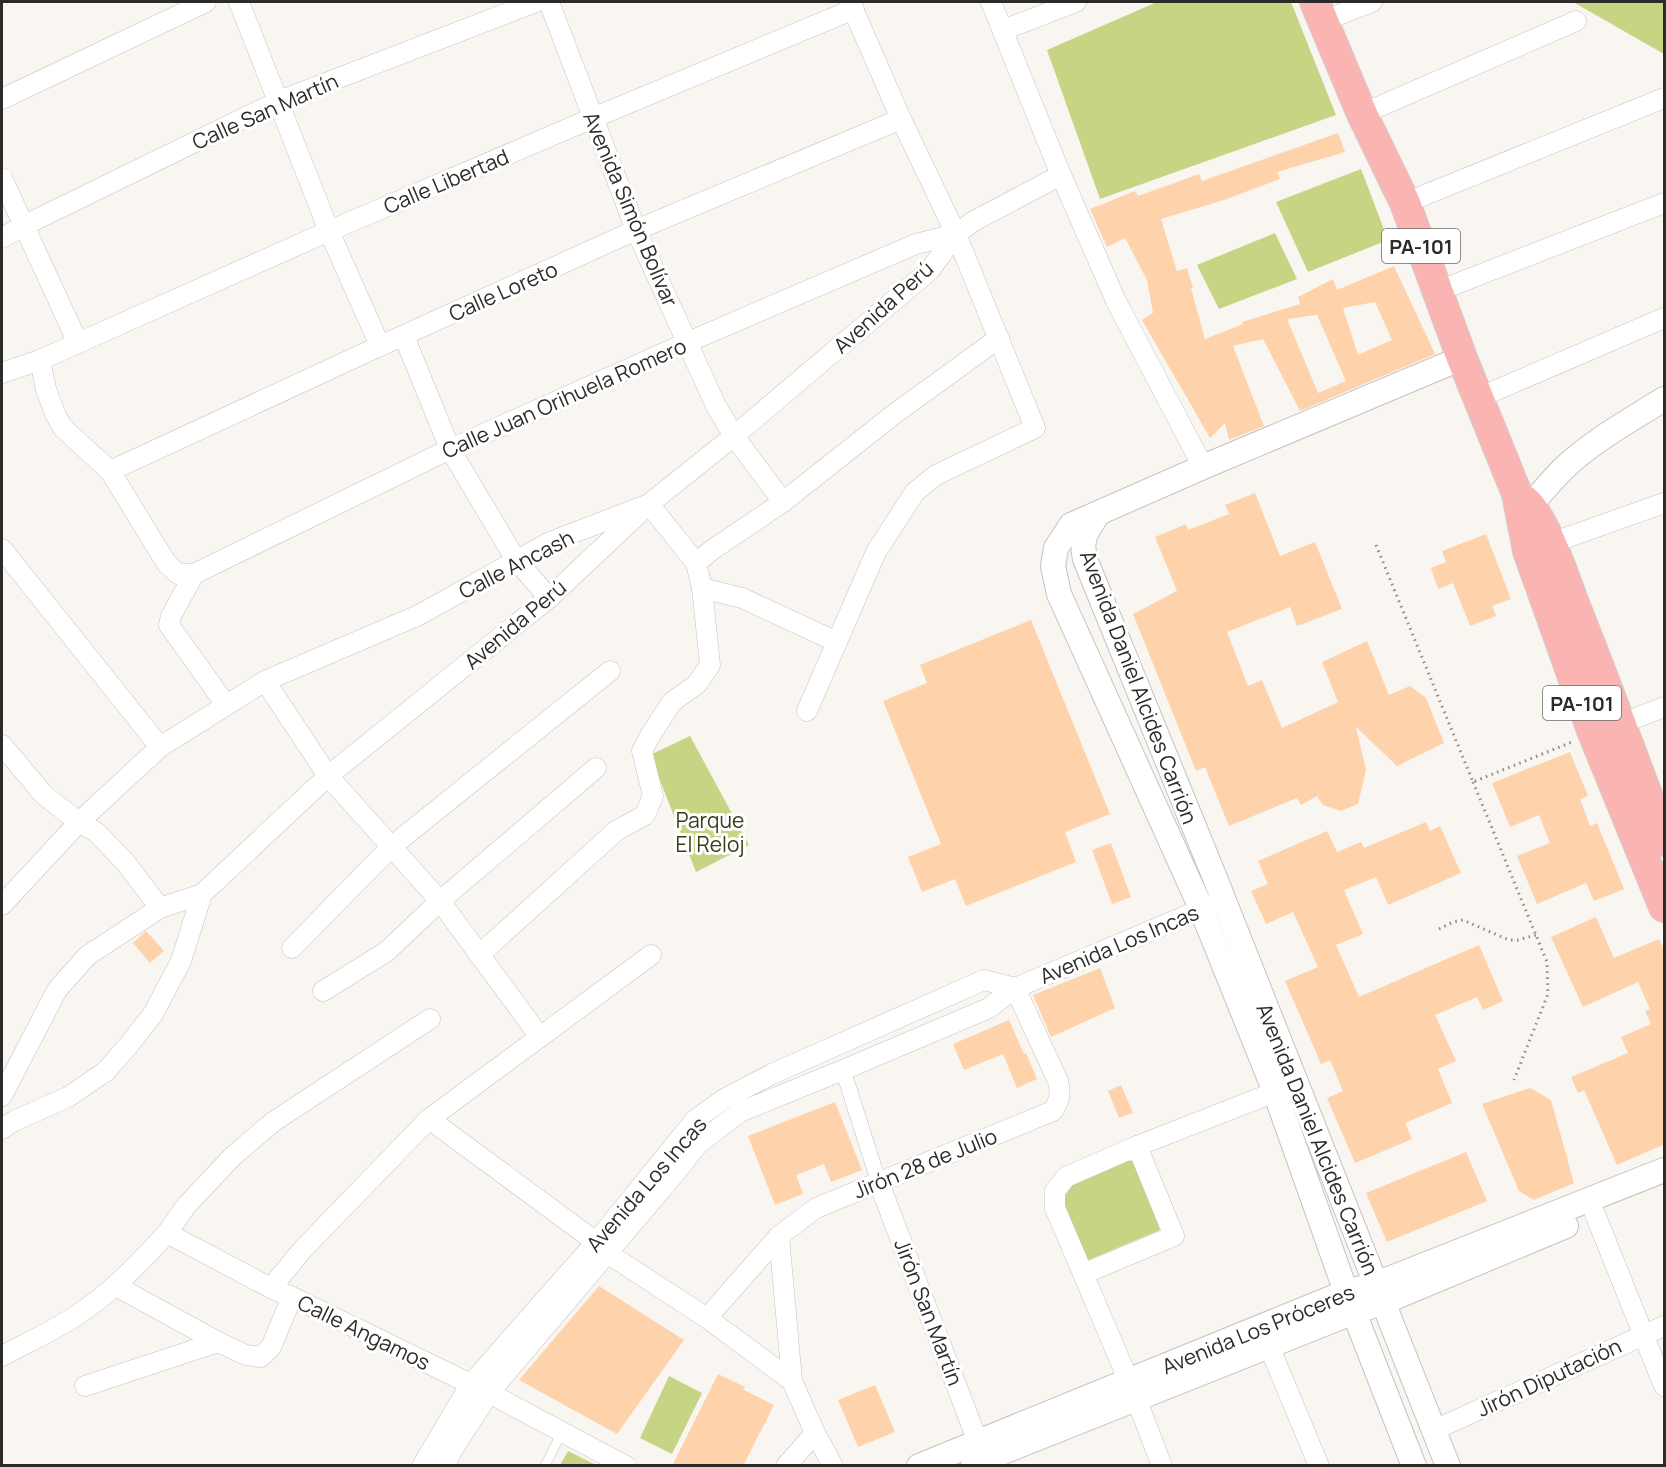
<svg xmlns="http://www.w3.org/2000/svg" width="1666" height="1467" font-family="Manrope,sans-serif">
<style>
.green{fill:#c7d483}
.building{fill:#fed2ab;fill-rule:evenodd}
.lines{fill:none;stroke-linecap:round;stroke-linejoin:round}
.service-casing{stroke:#c5c2bf;stroke-width:10}
.pedestrian-casing{stroke:#c5c2bf;stroke-width:16}
.minor-casing{stroke:#c5c2bf;stroke-width:21}
.tertiary-casing{stroke:#c5c2bf;stroke-width:26}
.primary-casing{stroke:#d1d0d0;stroke-width:32}
.path{stroke:#8b8a87;stroke-width:3;stroke-dasharray:1.5 4.5;stroke-linecap:butt}
.service{stroke:#fff;stroke-width:9}
.pedestrian{stroke:#fff;stroke-width:15}
.minor{stroke:#fff;stroke-width:20}
.tertiary{stroke:#fff;stroke-width:24}
.primary{stroke:#fab5b3;stroke-width:30}
.labels{text-anchor:middle;dominant-baseline:central;stroke-width:6;stroke-linejoin:round;paint-order:stroke}
.shield{fill:#fff;stroke:#6b6b6a;stroke-width:1.5}
.shield-label{font-size:20px;font-weight:bold;fill:#2c2b2a}
.street-label{font-size:21px;fill:#2c2b2a;stroke:#fff}
.park-label{font-size:21px;fill:#373d16;stroke:#fff}
</style>
<rect width="100%" height="100%" fill="#f9f6f2"/>
<!-- green -->
<g class="green">
<polygon points="1157,2 1291,2 1336,115 1100,199 1047,50"/>
<polygon points="1573,2 1664,2 1664,54"/>
<polygon points="1361,169 1388,240 1308,272 1276,202"/>
<polygon points="1275,233 1297,279 1219,309 1197,265"/>
<polygon points="690,736 749,845 696,872 650,755"/>
<polygon points="1116,1160 1134,1161 1160,1230 1086,1261 1060,1207 1066,1185"/>
<polygon points="669,1376 702,1393 672,1454 640,1438"/>
<polygon points="568,1451 596,1465 560,1465"/>
</g>
<!-- building -->
<g class="building">
<path d="M1338,133L1345,152L1277,172L1280,179L1224,200L1161,219L1177,271L1187,268L1193,288H1191L1205,339L1243,324L1242,322L1300,304L1298,297L1333,279L1337,290L1394,266L1435,354L1300,411L1263,339L1233,346L1264,426L1229,440L1225,423L1210,438L1142,320L1153,313L1147,280L1125,238L1107,247L1090,209L1135,191L1138,196L1199,174L1202,181ZM1375,302L1392,340L1358,355L1343,308ZM1317,315L1346,381L1318,393L1287,319Z"/>
<polygon points="1255,493 1280,556 1315,542 1342,609 1297,626 1290,607 1227,632 1248,686 1262,680 1282,728 1338,702 1322,662 1367,641 1389,695 1410,686 1426,698 1444,743 1397,766 1356,727 1366,770 1358,804 1341,811 1323,805 1317,796 1301,805 1297,798 1229,826 1205,767 1196,771 1133,614 1177,591 1155,537 1186,524 1188,530 1229,514 1225,505"/>
<polygon points="1486,534 1511,599 1492,606 1496,616 1470,626 1453,583 1438,589 1431,568 1446,562 1442,551"/>
<polygon points="1031,620 1110,814 1065,832 1076,862 966,906 955,879 922,892 908,857 941,844 883,701 927,683 920,665"/>
<polygon points="1570,752 1588,796 1580,799 1590,826 1597,823 1624,889 1594,901 1586,883 1537,904 1517,856 1550,843 1539,815 1510,827 1492,783"/>
<polygon points="1426,822 1430,831 1440,826 1461,873 1388,905 1376,877 1344,890 1363,934 1336,945 1359,997 1479,945 1503,1001 1483,1010 1477,997 1435,1015 1456,1061 1438,1069 1452,1103 1405,1123 1412,1139 1355,1163 1327,1098 1343,1091 1330,1060 1321,1064 1285,981 1318,967 1293,912 1266,924 1251,891 1268,884 1258,861 1327,831 1337,852 1361,842 1364,848"/>
<polygon points="1111,843 1131,897 1112,904 1092,850"/>
<polygon points="1596,917 1614,958 1659,939 1665,953 1665,1144 1617,1165 1584,1090 1578,1093 1571,1077 1628,1053 1621,1037 1651,1024 1645,1011 1650,1009 1638,982 1583,1007 1551,937"/>
<polygon points="146,931 164,951 150,963 133,943"/>
<polygon points="1100,968 1115,1008 1051,1037 1033,995"/>
<polygon points="1009,1020 1024,1054 1026,1053 1037,1079 1017,1088 1003,1054 964,1070 953,1044"/>
<polygon points="1121,1085 1133,1113 1119,1118 1108,1091"/>
<polygon points="1530,1088 1551,1100 1574,1183 1534,1200 1519,1191 1482,1104"/>
<polygon points="835,1102 862,1170 831,1182 824,1164 796,1175 803,1194 775,1205 748,1136"/>
<polygon points="1466,1152 1487,1201 1387,1242 1366,1193"/>
<polygon points="599,1286 684,1340 617,1434 519,1380"/>
<polygon points="718,1374 745,1387 744,1390 774,1405 743,1466 672,1466"/>
<polygon points="875,1385 895,1432 858,1447 838,1400"/>
</g>
<g class="lines">
<!-- service casing -->
<g class="service-casing">
<polyline id="service" points="545,1466 562,1432"/>
</g>
<!-- pedestrian casing -->
<g class="pedestrian-casing">
<polyline id="pedestrian" points="843,1070 879,1183"/>
</g>
<!-- minor casing -->
<g class="minor-casing">
<g id="minor">
<polyline points="239,2 329,231 380,346"/>
<polyline points="549,2 636,230 716,406 734,436 783,502"/>
<polyline points="991,2 1061,175 1116,301 1203,467"/>
<polyline points="1323,21 1372,2"/>
<polyline points="1003,30 1076,2"/>
<polyline points="2,99 206,2"/>
<polyline points="1362,114 1576,21"/>
<polyline points="2,178 78,343"/>
<polyline points="1405,203 1664,98"/>
<polyline points="2,238 23,226 279,101 536,2"/>
<polyline points="1438,291 1664,203"/>
<polyline points="404,336 450,449 516,560 549,598"/>
<polyline points="40,360 46,389 55,414 63,428 110,471 167,564 178,574 194,574 450,449 688,342 916,244 956,234"/>
<polyline points="2,373 40,360 329,231 593,118 854,9"/>
<polyline points="1478,398 1664,318"/>
<polyline points="110,471 380,346 636,230 901,119"/>
<polyline points="1540,547 1664,503"/>
<polyline points="2,549 160,747 79,822 2,905"/>
<polyline points="696,563 712,550 783,502 893,415 999,338"/>
<polyline points="194,574 171,616 169,625 226,705"/>
<polyline points="702,588 742,598 837,642"/>
<polyline points="265,681 328,776 440,901 540,1037"/>
<polyline points="807,711 876,552 915,492 936,475 1035,428 956,234 901,119 850,2"/>
<polyline points="1610,728 1664,707"/>
<polyline points="2,745 44,795 79,822 96,832 125,862 160,908"/>
<polyline points="160,747 265,681 419,615 550,542 649,504 696,563 702,588 710,665 697,684 672,702 651,734 642,751 653,796 645,815 616,831 479,955"/>
<polyline points="292,948 392,846 610,671"/>
<polyline points="323,991 386,952 440,901 596,768"/>
<polyline points="2,1096 57,990 87,956 160,908 202,894 328,776 549,598 649,504 734,436 930,270 956,234 974,221 1061,175"/>
<polyline points="429,1119 596,1242 607,1253 707,1318 792,1381"/>
<polyline points="2,1129 14,1121 68,1097 105,1072 128,1046 153,1014 181,961 202,894"/>
<polyline points="879,1183 978,1442"/>
<polyline points="1595,1214 1664,1386"/>
<polyline points="167,1233 186,1206 232,1157 273,1122 430,1019"/>
<polyline points="779,1236 792,1381 815,1433 833,1466"/>
<polyline points="1083,1274 1174,1236 1137,1146"/>
<polyline points="116,1286 218,1342 246,1355 261,1357 271,1347 292,1297"/>
<polyline points="271,1288 303,1249 429,1119 651,955"/>
<path d="M707,1318L779,1236L816,1208L1053,1111C1060,1100 1061,1093 1058,1081L1015,988"/>
<polyline points="1269,1346 1319,1466"/>
<path d="M2,1356C24,1344 49,1333 71,1319C108,1296 138,1265 167,1233L271,1288L292,1297L489,1393L626,1466"/>
<polyline points="85,1386 218,1342"/>
<polyline points="1434,1430 1664,1326"/>
<polyline points="422,1466 470,1385 596,1242 695,1120 724,1099 772,1074 984,980 1015,988"/>
<polyline points="445,1466 451,1452 489,1393 676,1172 698,1144 740,1112 843,1070 989,1008 1015,988 1214,904"/>
<polyline points="786,1466 815,1433"/>
<polyline points="1162,1466 1136,1398 1055,1208 1055,1191 1066,1177 1137,1146 1275,1092"/>
</g>
</g>
<!-- tertiary casing -->
<g class="tertiary-casing">
<g id="tertiary">
<path d="M1098,514C1087,531 1080,538 1085,559L1215,878L1448,1466"/>
<path d="M1520,514C1536,501 1547,485 1562,470C1592,441 1629,421 1664,399"/>
<polyline points="919,1466 1346,1292 1376,1284 1664,1170"/>
<polyline points="973,1466 998,1454 1354,1312 1384,1302 1566,1226"/>
<polyline points="1414,1466 1346,1292 1275,1092 1201,908 1059,594 1053,566 1056,548 1071,525 1203,467 1462,358"/>
</g>
</g>
<!-- primary casing -->
<g class="primary-casing">
<g id="primary">
<polyline points="1315,2 1362,114 1405,203 1462,358 1517,494 1528,551 1593,733 1664,907"/>
<path d="M1524,500C1544,515 1565,580 1575,606C1606,684 1635,762 1664,841"/>
</g>
</g>
<!-- path -->
<g class="path">
<polyline points="1376,545 1473,782 1572,742"/>
<polyline points="1473,782 1547,962 1548,994 1514,1080"/>
<polyline points="1439,929 1453,922 1463,920 1509,940 1518,940 1536,935"/>
</g>
<!-- service -->
<use href="#service" class="service"/>
<!-- pedestrian -->
<use href="#pedestrian" class="pedestrian"/>
<!-- minor -->
<use href="#minor" class="minor"/>
<!-- tertiary -->
<use href="#tertiary" class="tertiary"/>
<!-- primary -->
<use href="#primary" class="primary"/>
</g>
<g class="labels">
<!-- shield labels -->
<g class="shield">
<rect x="1382" y="229" width="78" height="34" rx="4.5"/>
<rect x="1543" y="686" width="78" height="34" rx="4.5"/>
</g>
<g class="shield-label">
<text x="1421" y="246">PA-101</text>
<text x="1582" y="703">PA-101</text>
</g>
<!-- street labels -->
<g class="street-label">
<text transform="translate(265 111) rotate(-24)">Calle San Martín</text>
<text transform="translate(446 181) rotate(-23)">Calle Libertad</text>
<text transform="translate(631 209) rotate(67)">Avenida Simón Bolívar</text>
<text transform="translate(503 291) rotate(-24)">Calle Loreto</text>
<text transform="translate(883 307) rotate(-42)">Avenida Perú</text>
<text transform="translate(564 398) rotate(-24)">Calle Juan Orihuela Romero</text>
<text transform="translate(516 564) rotate(-27)">Calle Ancash</text>
<text transform="translate(515 624) rotate(-40)">Avenida Perú</text>
<text transform="translate(1139 687) rotate(69)">Avenida Daniel Alcides Carrión</text>
<text transform="translate(1119 944) rotate(-23)">Avenida Los Incas</text>
<text transform="translate(1318 1139) rotate(68)">Avenida Daniel Alcides Carrión</text>
<text transform="translate(925 1163) rotate(-22)">Jirón 28 de Julio</text>
<text transform="translate(646 1184) rotate(-49)">Avenida Los Incas</text>
<text transform="translate(929 1312) rotate(69)">Jirón San Martín</text>
<text transform="translate(1258 1329) rotate(-22)">Avenida Los Próceres</text>
<text transform="translate(364 1332) rotate(26)">Calle Angamos</text>
<text transform="translate(1549 1377) rotate(-25)">Jirón Diputación</text>
</g>
<!-- park labels -->
<g class="park-label">
<text x="710" y="820">Parque<tspan x="710" dy="24">El Reloj</tspan></text>
</g>
</g>
<!-- border -->
<rect width="1666" height="1467" fill="none" stroke="#2c2b2a" stroke-width="6"/>
</svg>
